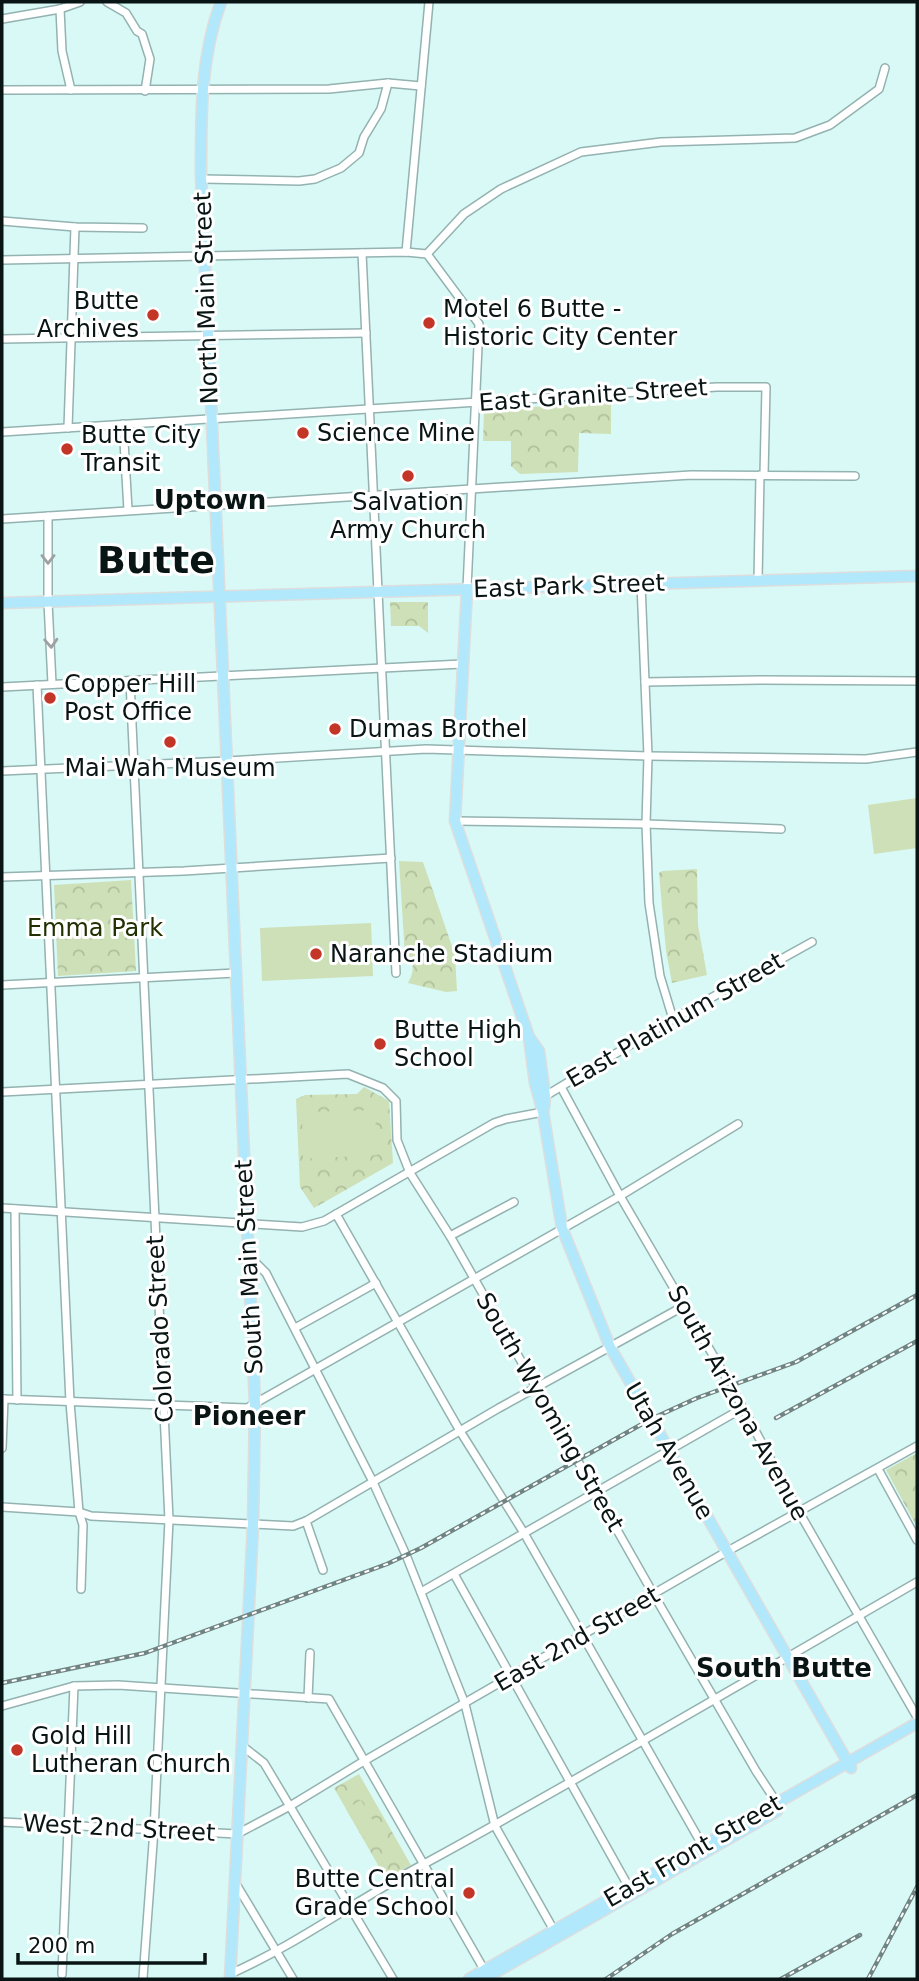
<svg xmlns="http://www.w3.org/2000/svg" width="919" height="1981" font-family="'DejaVu Sans',sans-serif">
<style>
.park{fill:url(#park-crowns)}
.garden{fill:#cee0b7}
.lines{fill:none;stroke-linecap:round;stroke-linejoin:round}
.minor-casing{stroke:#93b2b0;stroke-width:10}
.major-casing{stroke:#dddede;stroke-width:13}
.minor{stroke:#fff;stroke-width:7}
.major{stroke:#b1e8fb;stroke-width:10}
.rail-casing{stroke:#6f8483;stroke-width:4.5}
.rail{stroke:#fff;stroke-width:2;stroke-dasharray:5;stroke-linecap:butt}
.oneway{stroke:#9da1a1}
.poi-dot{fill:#c23527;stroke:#fff;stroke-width:2.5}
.labels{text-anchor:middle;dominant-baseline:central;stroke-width:6;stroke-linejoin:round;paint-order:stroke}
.street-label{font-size:24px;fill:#091414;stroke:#fff}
.poi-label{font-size:24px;fill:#091414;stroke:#fff;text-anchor:start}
.park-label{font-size:24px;fill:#213001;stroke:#fff}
.neighbourhood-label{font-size:26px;font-weight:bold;fill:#091414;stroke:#fff}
.town-label{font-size:38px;font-weight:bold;fill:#091414;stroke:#fff}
</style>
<defs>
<pattern id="park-crowns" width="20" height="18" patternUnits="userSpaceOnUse" patternTransform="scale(1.75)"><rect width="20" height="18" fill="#cee0b7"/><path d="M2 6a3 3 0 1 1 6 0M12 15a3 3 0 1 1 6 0" fill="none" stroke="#b0bf9c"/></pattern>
</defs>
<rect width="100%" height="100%" fill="#d9f9f7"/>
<!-- park -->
<g class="park">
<polygon points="611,402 611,434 579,433 578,472 520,474 511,466 511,441 483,441 484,410"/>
<polygon points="390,602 428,602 428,633 419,626 391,626"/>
<path d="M399,861L423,862L455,955L457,991L446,992L408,983C412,975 414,970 412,961L405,957Z"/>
<polygon points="697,869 698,925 707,975 672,983 666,951 659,873 662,871"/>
<polygon points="131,880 136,971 58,976 54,885"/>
<polygon points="364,1087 389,1101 393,1163 314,1208 300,1187 296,1099 305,1095 357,1094"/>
<polygon points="917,1453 917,1527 886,1470"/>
<polygon points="359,1774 411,1865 386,1879 334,1788"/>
</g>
<!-- garden -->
<g class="garden">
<polygon points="917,798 917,848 874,854 868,805"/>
<polygon points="371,923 373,976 262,981 260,928"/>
<polygon points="375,1110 377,1155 303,1159 302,1112"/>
<polygon points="361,1800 378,1829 363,1838 346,1809"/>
</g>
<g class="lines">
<!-- minor casing -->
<g class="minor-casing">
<g id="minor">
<polyline points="107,2 126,13 137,31 142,34 150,59 145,91"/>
<polyline points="60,9 62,51 71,90"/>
<polyline points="2,19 60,9 80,2"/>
<polyline points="2,90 329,89 388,83 421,86"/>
<polyline points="202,179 299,181 315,179 341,168 359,153 364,137 381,109 388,83"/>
<polyline points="2,221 75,227 143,228"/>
<polyline points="406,252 429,2"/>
<polyline points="362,253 396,973"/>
<polyline points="427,254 464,214 501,189 581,152 661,142 795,138 830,125 879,89 885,68"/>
<polyline points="2,260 406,252 427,254 479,324 467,589"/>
<polyline points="2,339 366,333"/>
<polyline points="123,424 128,510"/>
<polyline points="68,428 75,227"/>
<polyline points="2,432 717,387 766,387 764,475"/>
<polyline points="48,516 48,602 52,684"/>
<polyline points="2,519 691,475 855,476"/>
<polyline points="758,580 760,475"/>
<polyline points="641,584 648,756 646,824 649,903 660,976 673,1019"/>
<polyline points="130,681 169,1520 154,1830 143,1978"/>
<polyline points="645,682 760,680 917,681"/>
<polyline points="37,685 70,1402 79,1512 83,1525 81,1589"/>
<polyline points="2,687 462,664"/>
<polyline points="2,771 227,761 426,749 648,756 866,759 917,752"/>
<polyline points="455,821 646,824 781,829"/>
<polyline points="2,877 184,871 391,858"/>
<polyline points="2,985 236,973"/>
<polyline points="561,1087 620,1196 731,1386 799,1512 917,1717"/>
<polyline points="2,1092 348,1074 383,1088 396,1101 397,1140 410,1173 450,1236 654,1595 756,1771 779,1806"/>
<polyline points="542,1098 673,1019 812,942"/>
<polyline points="2,1208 302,1227 324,1221 494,1123 506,1119 543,1112"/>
<polyline points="15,1209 17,1400"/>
<polyline points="336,1214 460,1431 524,1533 704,1848"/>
<polyline points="450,1236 514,1202"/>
<polyline points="249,1256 266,1273 372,1480 406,1555 465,1704 495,1826 556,1934"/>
<polyline points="295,1328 376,1283"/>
<polyline points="2,1399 247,1408 620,1196 738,1124"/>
<polyline points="2,1448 4,1399"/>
<polyline points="878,1469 917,1540"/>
<polyline points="2,1507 79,1512 91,1516 293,1526 306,1521 499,1408 684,1306"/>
<polyline points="306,1521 323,1570"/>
<polyline points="454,1574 631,1891"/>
<polyline points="421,1592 743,1408"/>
<polyline points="308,1698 310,1653"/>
<polyline points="2,1706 74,1686 118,1685 329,1699 486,1973"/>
<polyline points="241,1745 264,1763 393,1979"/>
<polyline points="2,1822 237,1834 290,1806 364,1761 726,1552 917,1446"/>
<polyline points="236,1884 293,1979"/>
<polyline points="62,1974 74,1686"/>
<path d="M230,1974C298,1944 358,1899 424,1864C590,1773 753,1677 917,1582"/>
</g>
</g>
<!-- major casing -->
<g class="major-casing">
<g id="major">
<path d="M221,2C200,58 201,116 201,175L255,1404L253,1525L230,1979"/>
<polyline points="467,589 455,821 529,1037 539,1051 545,1096 544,1108"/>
<polyline points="2,603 917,576"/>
<polyline points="529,1037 535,1083 543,1112 562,1228 610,1347 851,1768"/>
<polyline points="469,1979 917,1723"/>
<polyline points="484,1979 777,1811"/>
</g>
</g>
<!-- minor -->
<use href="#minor" class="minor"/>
<!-- major -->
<use href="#major" class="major"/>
<!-- rail casing -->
<g class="rail-casing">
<g id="rail">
<polyline points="776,1418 917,1341"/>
<polyline points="2,1683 145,1653 387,1564 421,1548 651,1419 697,1398 796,1362 917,1295"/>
<polyline points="606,1979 672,1934 917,1795"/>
<polyline points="781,1979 860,1935"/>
<polyline points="868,1979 917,1887"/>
</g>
</g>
<!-- rail -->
<use href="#rail" class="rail"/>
</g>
<!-- one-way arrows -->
<defs><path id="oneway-chevron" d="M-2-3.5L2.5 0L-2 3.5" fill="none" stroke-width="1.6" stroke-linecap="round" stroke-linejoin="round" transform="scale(1.75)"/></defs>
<g class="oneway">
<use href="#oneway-chevron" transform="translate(48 559) rotate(90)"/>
<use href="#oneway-chevron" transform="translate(51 643) rotate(87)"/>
</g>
<!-- markers -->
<g class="poi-dot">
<circle cx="153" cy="315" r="7"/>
<circle cx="429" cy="323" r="7"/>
<circle cx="303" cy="433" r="7"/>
<circle cx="67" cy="449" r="7"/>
<circle cx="408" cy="476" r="7"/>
<circle cx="50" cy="698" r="7"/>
<circle cx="335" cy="729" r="7"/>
<circle cx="170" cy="742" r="7"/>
<circle cx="316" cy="954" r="7"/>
<circle cx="380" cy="1044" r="7"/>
<circle cx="17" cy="1750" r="7"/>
<circle cx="469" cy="1893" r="7"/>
</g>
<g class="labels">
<!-- street labels -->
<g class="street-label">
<text transform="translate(206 298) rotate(-92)">North Main Street</text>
<text transform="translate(593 395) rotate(-4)">East Granite Street</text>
<text transform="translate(569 586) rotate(-2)">East Park Street</text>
<text transform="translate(675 1020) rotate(-30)">East Platinum Street</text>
<text transform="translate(249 1267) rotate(-93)">South Main Street</text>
<text transform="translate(160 1329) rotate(-93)">Colorado Street</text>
<text transform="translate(738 1403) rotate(61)">South Arizona Avenue</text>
<text transform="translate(550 1412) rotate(60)">South Wyoming Street</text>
<text transform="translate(669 1451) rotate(60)">Utah Avenue</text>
<text transform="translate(577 1639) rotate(-30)">East 2nd Street</text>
<text transform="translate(119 1828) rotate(3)">West 2nd Street</text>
<text transform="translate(693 1851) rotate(-30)">East Front Street</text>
</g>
<!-- poi labels -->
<g class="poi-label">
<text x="139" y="301" text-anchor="end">Butte<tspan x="139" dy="28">Archives</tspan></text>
<text x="443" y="309">Motel 6 Butte -<tspan x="443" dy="28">Historic City Center</tspan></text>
<text x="317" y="433">Science Mine</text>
<text x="81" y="435">Butte City<tspan x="81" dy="28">Transit</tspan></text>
<text x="408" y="502" text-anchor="middle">Salvation<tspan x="408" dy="28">Army Church</tspan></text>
<text x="64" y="684">Copper Hill<tspan x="64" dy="28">Post Office</tspan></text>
<text x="349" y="729">Dumas Brothel</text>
<text x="170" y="768" text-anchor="middle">Mai Wah Museum</text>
<text x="330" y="954">Naranche Stadium</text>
<text x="394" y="1030">Butte High<tspan x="394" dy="28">School</tspan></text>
<text x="31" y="1736">Gold Hill<tspan x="31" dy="28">Lutheran Church</tspan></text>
<text x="455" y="1879" text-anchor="end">Butte Central<tspan x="455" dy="28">Grade School</tspan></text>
</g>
<!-- park labels -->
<g class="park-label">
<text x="95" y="928">Emma Park</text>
</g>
<!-- neighbourhood labels -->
<g class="neighbourhood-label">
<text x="210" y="500">Uptown</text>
<text x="249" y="1416">Pioneer</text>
<text x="784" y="1668">South Butte</text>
</g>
<!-- town labels -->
<g class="town-label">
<text x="156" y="560">Butte</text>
</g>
</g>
<!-- border -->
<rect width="919" height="1981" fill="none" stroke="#091414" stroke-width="7"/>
<!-- scale -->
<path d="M18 1953v10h187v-10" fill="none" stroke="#091414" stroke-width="3.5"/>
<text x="28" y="1953" font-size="21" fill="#091414" stroke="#ffffff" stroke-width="5" paint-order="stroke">200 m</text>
</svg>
